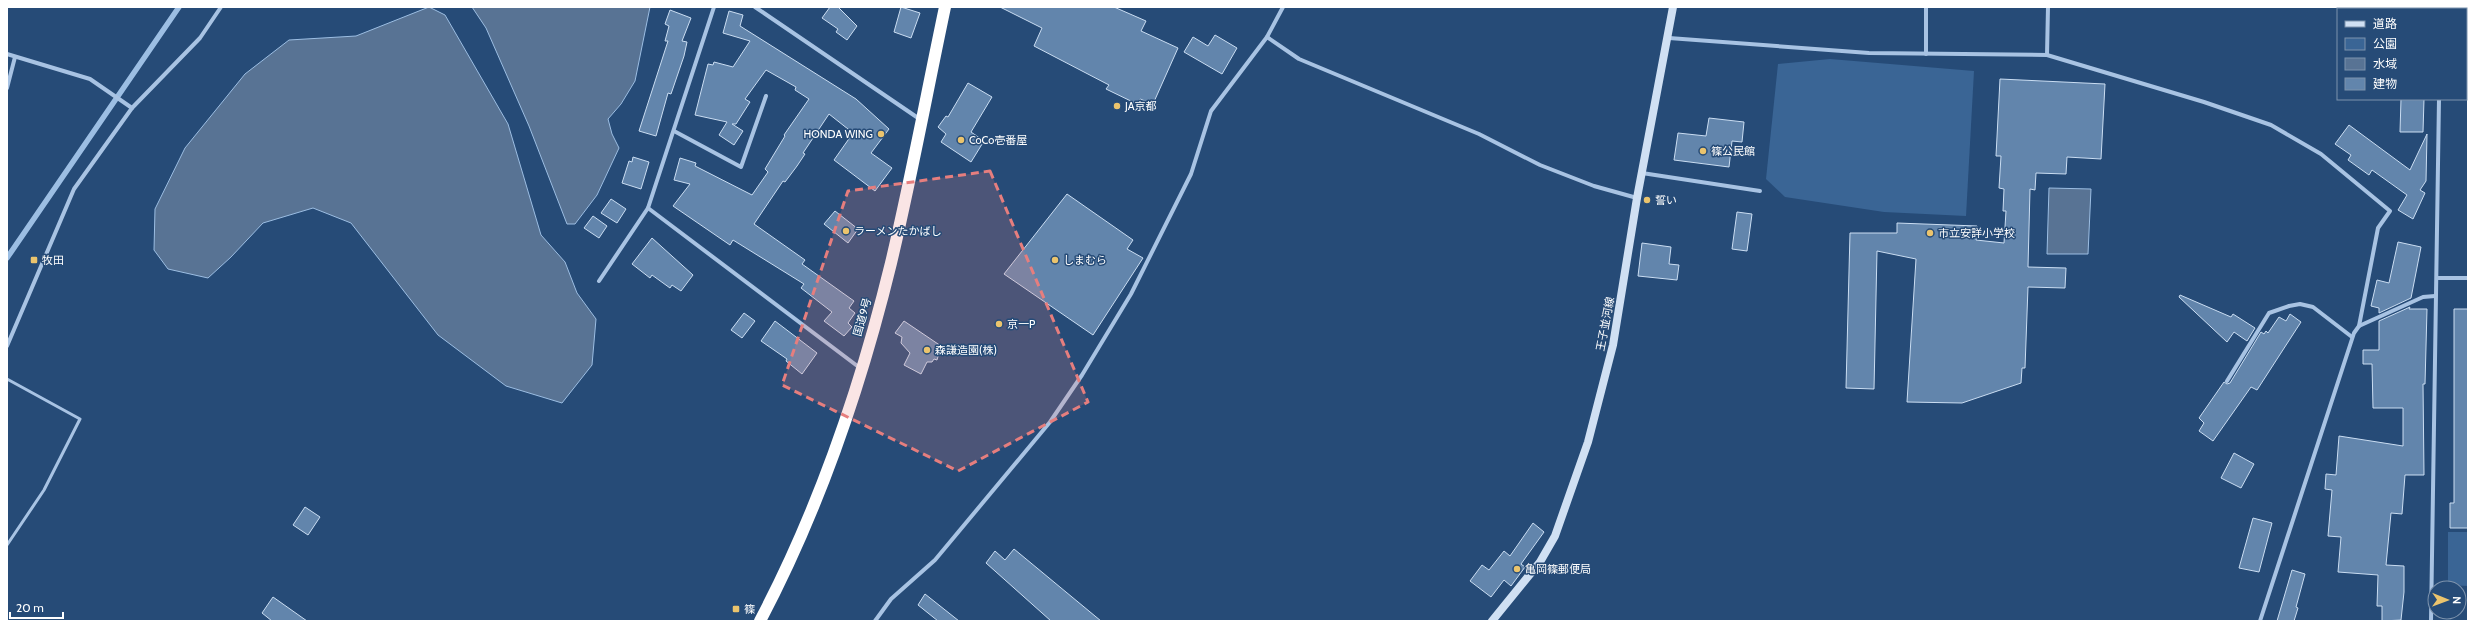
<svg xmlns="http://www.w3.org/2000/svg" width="2475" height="628" font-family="Cabin,'Noto Sans JP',sans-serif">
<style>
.green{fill:#3a6595}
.water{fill:#587394;stroke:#9cbee3}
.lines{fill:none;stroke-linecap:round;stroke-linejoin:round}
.stream{stroke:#9cbee3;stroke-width:5.5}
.building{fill:#6285ac;stroke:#caddf2}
.lane{stroke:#a8c3e3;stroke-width:3}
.street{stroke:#a8c3e3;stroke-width:4}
.secondary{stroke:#d0e0f3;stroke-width:8}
.highway{stroke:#fff;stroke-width:12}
.marked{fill:#e67e7e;fill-opacity:0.2;stroke:#e67e7e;stroke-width:3;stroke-dasharray:8 5;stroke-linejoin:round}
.poi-dot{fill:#ebc46d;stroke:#264b77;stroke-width:1.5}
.labels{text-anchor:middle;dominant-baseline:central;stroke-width:3;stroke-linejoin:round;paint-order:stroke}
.poi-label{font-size:11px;fill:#fff;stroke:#264b77;text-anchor:start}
.street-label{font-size:11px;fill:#fff;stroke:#264b77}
</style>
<rect width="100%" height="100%" fill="#264b77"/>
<!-- green -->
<g class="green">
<polygon points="1830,59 1974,71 1966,216 1884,212 1785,197 1766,179 1778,64"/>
<polygon points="2448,532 2468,532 2468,586 2448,585"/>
</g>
<!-- water -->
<g class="water">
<polygon points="429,7 445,15 508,124 541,235 565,262 577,293 596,319 592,365 562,403 506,386 438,335 351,223 313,208 263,223 231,257 208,278 168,269 154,250 155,209 185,148 245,74 289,40 356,36"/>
<polygon points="472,7 650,7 635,81 621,104 608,119 612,134 619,148 597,195 575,224 567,224 529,126 486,28"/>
<polygon points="2049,188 2091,189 2088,254 2047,254"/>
</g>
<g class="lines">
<!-- stream -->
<polyline class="stream" points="7,258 179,7"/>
</g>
<!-- building -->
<g class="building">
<polygon points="830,7 838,7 857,26 847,40 836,32 838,29 822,18"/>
<polygon points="901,7 920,13 911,38 894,32"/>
<polygon points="1000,7 1114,7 1146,21 1141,31 1178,48 1153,104 1140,99 1137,104 1106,89 1109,85 1034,46 1042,28"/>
<polygon points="670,10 691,18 682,41 687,42 684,56 671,94 668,93 656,136 639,131 668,41 665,41 669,26 665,24"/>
<polygon points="729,11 743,15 740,26 856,99 889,129 871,153 892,168 875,191 834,160 853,133 829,114 803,153 805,154 797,166 785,182 783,181 754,224 805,260 802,264 854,301 849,308 855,313 848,323 852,327 844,336 824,321 832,312 801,288 804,284 733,240 730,245 673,206 690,184 674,180 680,158 696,163 695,166 752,195 768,172 765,169 785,136 784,135 809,99 795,90 796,87 766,70 745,99 750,102 736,124 732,124 743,131 734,145 719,135 727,122 695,115 708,64 713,65 714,62 733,67 750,41 723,33"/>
<polygon points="1215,35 1237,48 1222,74 1184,52 1193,37 1208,46"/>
<polygon points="2000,79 2105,84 2101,159 2067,157 2066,174 2036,173 2035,190 2030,189 2028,267 2066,268 2065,288 2028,287 2025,368 2022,368 2021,383 1962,403 1907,402 1916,259 1877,251 1874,389 1846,388 1850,233 1897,233 1897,223 1977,226 1976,240 2004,243 2006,211 2003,211 2004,189 1999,188 2001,156 1996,156"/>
<polygon points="968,83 992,97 971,132 984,141 971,162 941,142 946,134 938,127 946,116 948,117"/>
<polygon points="2401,99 2424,99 2423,132 2400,132"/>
<polygon points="1709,118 1744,122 1742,142 1732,141 1729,167 1674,160 1678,133 1706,136"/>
<polygon points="2349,125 2410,170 2427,134 2426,181 2420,190 2425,193 2413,219 2398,210 2407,195 2372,170 2369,175 2348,160 2351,155 2335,144"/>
<polygon points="633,157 649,162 641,189 622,183 629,161 632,162"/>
<polygon points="1067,194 1133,240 1127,249 1143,258 1093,335 1004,274"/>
<polygon points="611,199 626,209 617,223 601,213"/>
<polygon points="835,211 858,229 848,243 824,224"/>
<polygon points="1737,212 1752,214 1747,251 1732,249"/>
<polygon points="593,216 607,226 599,238 584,228"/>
<polygon points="652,238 693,275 681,291 672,285 670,288 652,275 650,278 632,264"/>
<polygon points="2398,242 2421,247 2411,298 2379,313 2379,308 2371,306 2377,280 2389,283"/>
<polygon points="1642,243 1671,247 1669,264 1679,265 1677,280 1638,276"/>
<polygon points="2180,295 2231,317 2233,314 2255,328 2247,341 2234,332 2227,342 2179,297"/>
<polygon points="2410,307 2409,309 2427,309 2425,384 2423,384 2424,475 2405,475 2402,514 2391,513 2386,565 2404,566 2404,592 2401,620 2382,621 2382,606 2377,606 2378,575 2338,572 2341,537 2328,536 2332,490 2325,489 2326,474 2336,475 2339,436 2403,446 2403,408 2373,408 2372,364 2363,364 2363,350 2379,350 2379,321"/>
<polygon points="2454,309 2468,309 2468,528 2450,528 2450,503 2454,503"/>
<polygon points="744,313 755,321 742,338 731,330"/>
<polygon points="2290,314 2301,322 2257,390 2251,387 2213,441 2199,431 2204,423 2199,418 2224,382 2227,384 2230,383 2261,332 2264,334 2266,331 2268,333 2279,317 2286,321"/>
<polygon points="775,321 817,353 802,374 786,361 787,359 761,341"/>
<polygon points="904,321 941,346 937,360 934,359 932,362 927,362 921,374 904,365 910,353 901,343 902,337 895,333"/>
<polygon points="2234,453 2254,464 2241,488 2221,478"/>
<polygon points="305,507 320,517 308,535 293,525"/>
<polygon points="2253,518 2272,523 2259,572 2239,568"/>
<polygon points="1533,523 1544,532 1521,564 1525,567 1511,586 1504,580 1491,597 1470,581 1482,565 1489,570 1504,551 1510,556"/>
<polygon points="1014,549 1101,621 1051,621 986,563 995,551 1005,560"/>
<polygon points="2292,570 2305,574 2296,607 2298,608 2294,621 2277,621"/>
<polygon points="925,594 959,621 938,621 918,605"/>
<polygon points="273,597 307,621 272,621 262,613"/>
</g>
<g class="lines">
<!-- lane -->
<polyline class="lane" points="7,379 80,419 44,490 7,545"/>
<!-- street -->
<g class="street">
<polyline points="755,7 921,120"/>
<polyline points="2440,9 2440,7"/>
<polyline points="1267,37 1299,59 1479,134 1540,165 1594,186 1637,198"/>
<polyline points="1669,38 1869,53 2047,55 2204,102 2271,125 2321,154 2390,211 2378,228 2359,326"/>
<polyline points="7,54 90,79 132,108"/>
<polyline points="1926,54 1926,7"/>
<polyline points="2047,55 2048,7"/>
<polyline points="7,88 15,57"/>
<polyline points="674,131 741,167 766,96"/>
<polyline points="1642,173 1760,191"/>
<polyline points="648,208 860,368"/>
<polyline points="2437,278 2468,278"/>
<polyline points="599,281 648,208 714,7"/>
<polyline points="7,346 74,189 132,108 200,38 221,7"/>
<polyline points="2227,381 2269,313 2289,306 2300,304 2313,307 2352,337"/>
<polyline points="875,621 891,599 935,560 1050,422 1082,375 1131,294 1191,174 1211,111 1267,37 1283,7"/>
<polyline points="2260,621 2354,333 2359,326 2423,297 2435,296"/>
<polyline points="2431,621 2439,99"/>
</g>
<!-- secondary -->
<polyline class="secondary" points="1492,621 1540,562 1555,536 1588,442 1613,345 1637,198 1673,7"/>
<!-- highway -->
<path class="highway" d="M760,621C819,509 861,386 891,263C911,179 927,92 945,7"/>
</g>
<!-- marked area -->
<path class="marked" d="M990,171L1088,402L958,471L782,385L848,191Z"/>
<!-- markers -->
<g class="poi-dot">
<circle cx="1117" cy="106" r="4"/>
<circle cx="881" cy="134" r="4"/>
<circle cx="961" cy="140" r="4"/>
<circle cx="1703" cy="151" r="4"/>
<circle cx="1647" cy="200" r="4"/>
<circle cx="846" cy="231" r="4"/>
<circle cx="1930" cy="233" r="4"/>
<rect x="30" y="256" width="8" height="8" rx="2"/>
<circle cx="1055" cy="260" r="4"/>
<circle cx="999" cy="324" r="4"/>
<circle cx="927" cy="350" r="4"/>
<circle cx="1517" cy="569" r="4"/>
<rect x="732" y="605" width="8" height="8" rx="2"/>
</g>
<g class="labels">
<!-- poi labels -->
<g class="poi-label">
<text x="1125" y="106">JA京都</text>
<text x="873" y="134" text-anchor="end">HONDA WING</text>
<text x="969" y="140">CoCo壱番屋</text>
<text x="1711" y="151">篠公民館</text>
<text x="1655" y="200">誓い</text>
<text x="854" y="231">ラーメンたかばし</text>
<text x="1938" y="233">市立安詳小学校</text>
<text x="42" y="260">牧田</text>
<text x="1063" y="260">しまむら</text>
<text x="1007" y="324">京一P</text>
<text x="935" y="350">森謙造園(株)</text>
<text x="1525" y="569">亀岡篠郵便局</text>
<text x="744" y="609">篠</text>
</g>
<!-- street labels -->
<g class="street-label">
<text transform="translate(862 317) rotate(-74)">国道9号</text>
<text transform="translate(1605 324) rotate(-79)">王子並河線</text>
</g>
</g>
<!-- border -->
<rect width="2475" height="628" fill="none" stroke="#ffffff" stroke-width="16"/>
<!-- legend -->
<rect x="2337" y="8" width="130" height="92" fill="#264b77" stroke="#7d93ad"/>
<rect x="2345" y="21" width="20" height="6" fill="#d0e0f3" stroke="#7d93ad"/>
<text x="2373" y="28" font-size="12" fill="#ffffff">道路</text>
<rect x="2345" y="38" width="20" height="12" fill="#3a6595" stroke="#7d93ad"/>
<text x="2373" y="48" font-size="12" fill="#ffffff">公園</text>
<rect x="2345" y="58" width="20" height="12" fill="#587394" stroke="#7d93ad"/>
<text x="2373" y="68" font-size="12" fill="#ffffff">水域</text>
<rect x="2345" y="78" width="20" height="12" fill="#6285ac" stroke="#7d93ad"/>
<text x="2373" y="88" font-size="12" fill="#ffffff">建物</text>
<!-- north arrow -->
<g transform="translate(2447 600) rotate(91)"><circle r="19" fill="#264b77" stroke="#7d93ad"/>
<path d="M0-3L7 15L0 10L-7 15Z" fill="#ebc46d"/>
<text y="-6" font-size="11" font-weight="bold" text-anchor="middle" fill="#ffffff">N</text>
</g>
<!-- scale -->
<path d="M10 612v6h53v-6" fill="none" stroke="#ffffff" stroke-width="2"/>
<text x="16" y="612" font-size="12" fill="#ffffff" stroke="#264b77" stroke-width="3" paint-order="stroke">20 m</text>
</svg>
